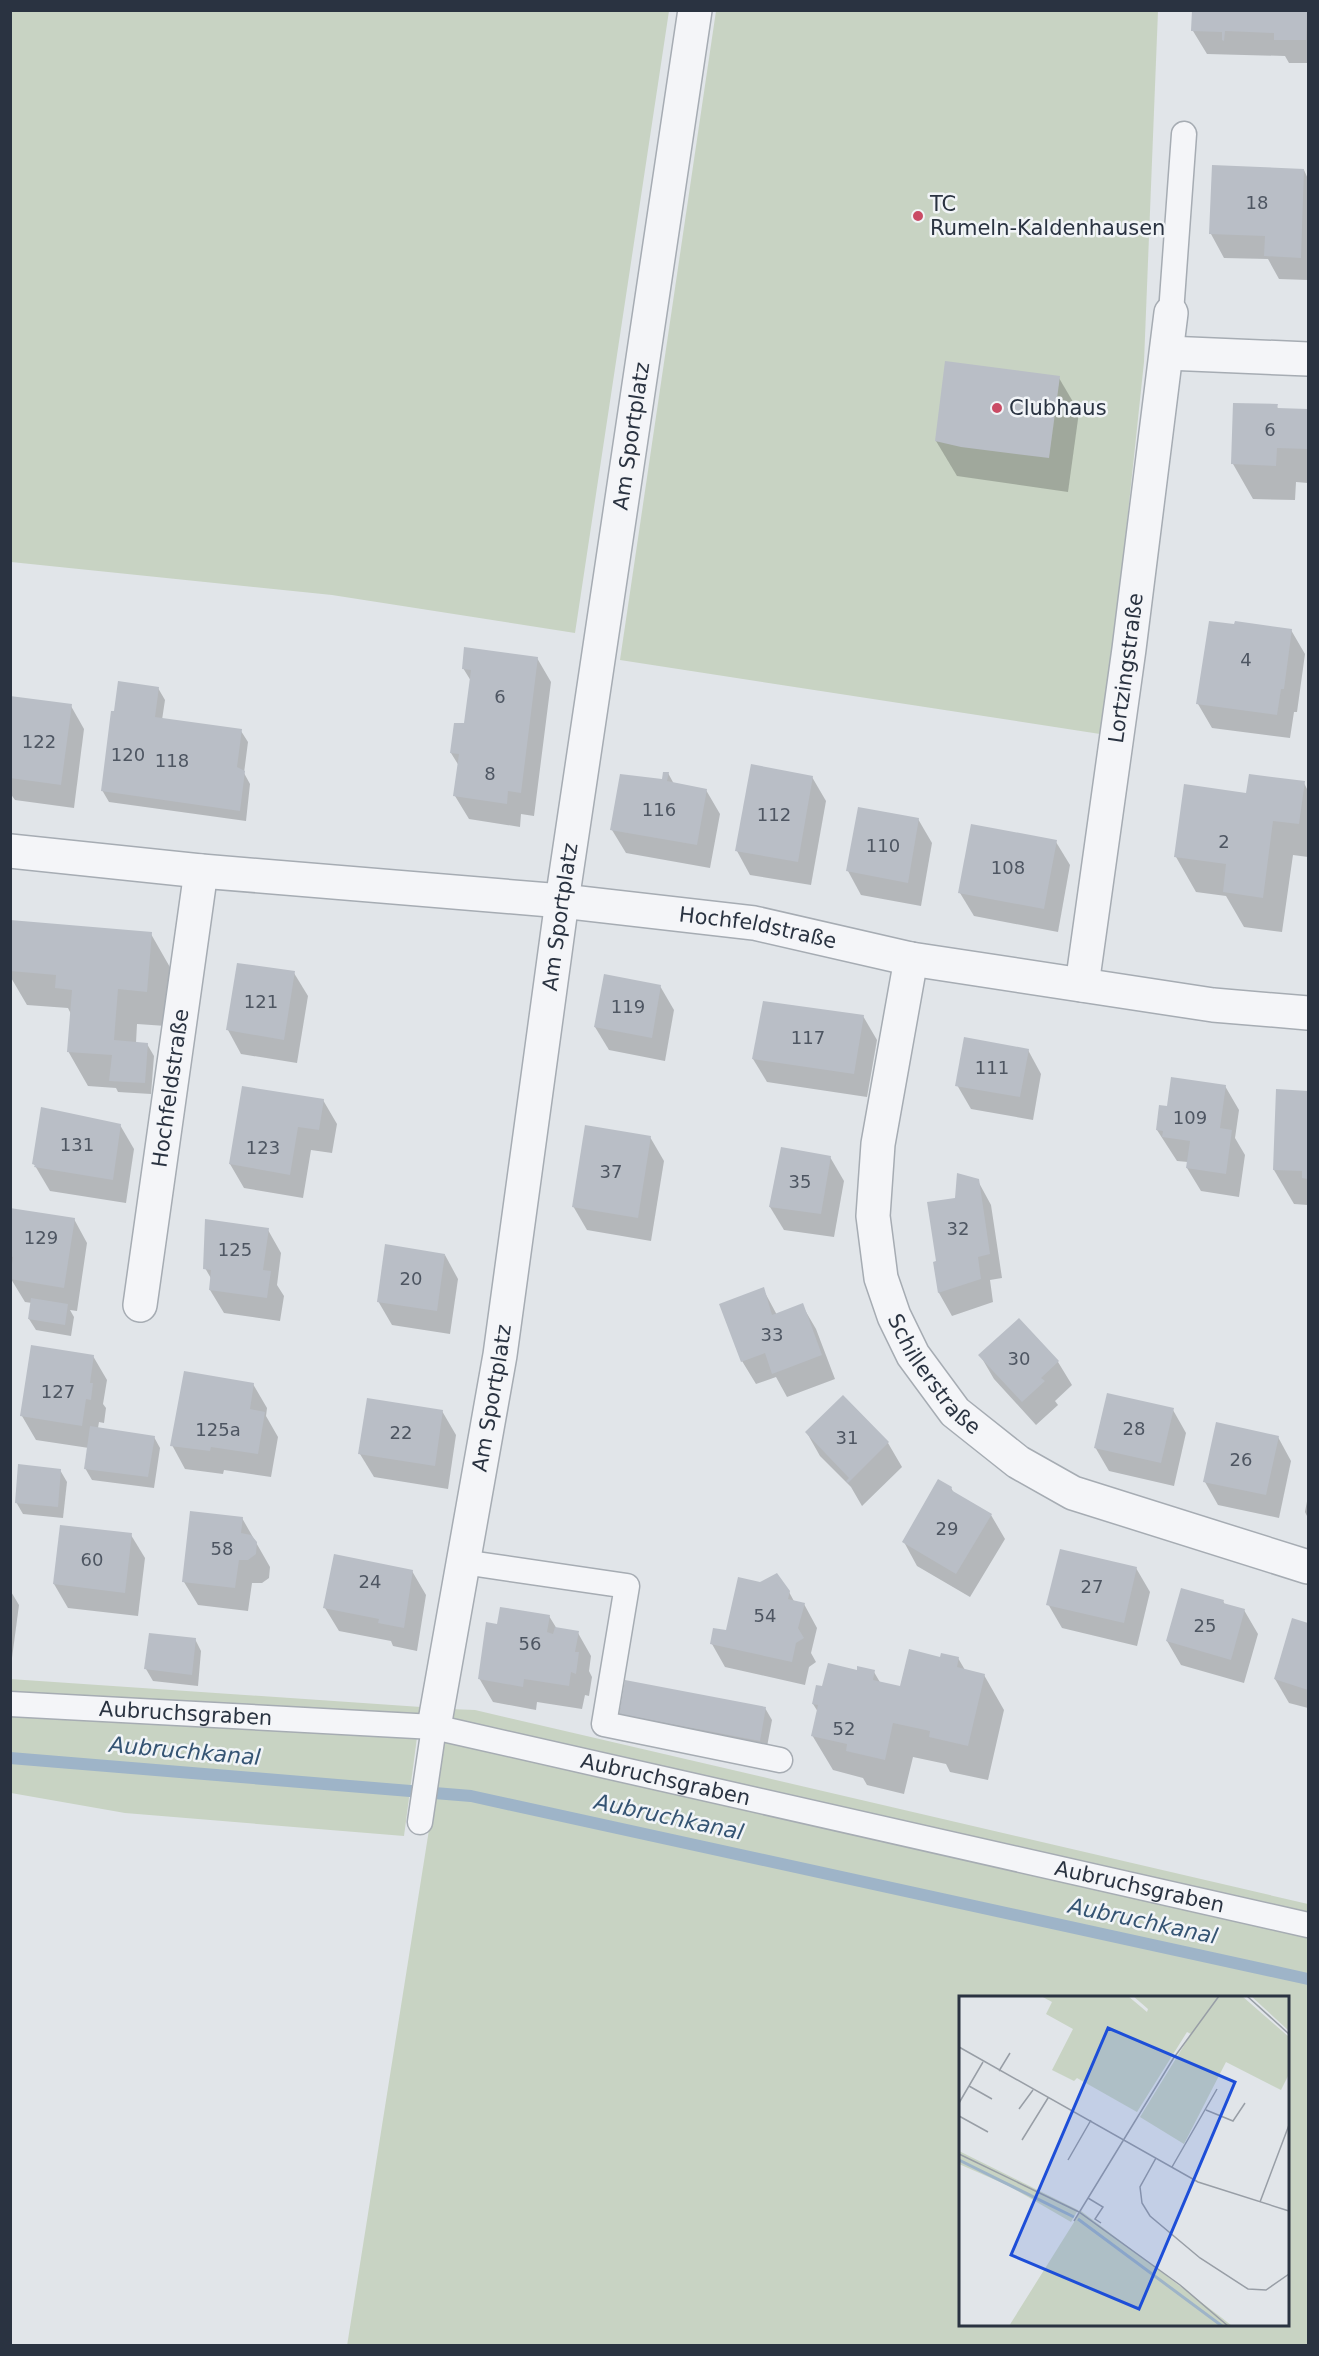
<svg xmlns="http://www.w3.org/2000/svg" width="1319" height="2356" font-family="'DejaVu Sans',sans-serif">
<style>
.green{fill:#c8d3c3;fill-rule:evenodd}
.shadow{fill:#0003}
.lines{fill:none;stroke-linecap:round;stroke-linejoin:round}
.stream{stroke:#9eb4c8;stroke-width:12}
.building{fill:#b9bec6}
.lane-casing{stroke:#a6acb3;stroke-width:27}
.street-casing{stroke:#a6acb3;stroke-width:36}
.lane{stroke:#f4f5f8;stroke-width:24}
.street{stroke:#f4f5f8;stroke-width:33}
.poi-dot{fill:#ca4b65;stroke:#f1f4f7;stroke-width:2}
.labels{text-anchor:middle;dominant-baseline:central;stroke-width:5;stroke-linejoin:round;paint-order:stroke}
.number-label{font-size:18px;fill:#4e5662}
.poi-label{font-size:21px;fill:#2a3341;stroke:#f1f4f7;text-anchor:start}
.street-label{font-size:21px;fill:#2a3341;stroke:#f1f4f7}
.water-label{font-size:22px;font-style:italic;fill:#355473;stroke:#f1f4f7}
.inset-river{fill:none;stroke:#9eb4c8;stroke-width:3}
.inset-road{fill:none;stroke:#989ea6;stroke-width:1.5}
.view{fill:#1d4ed8;fill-opacity:0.15;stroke:#1d4ed8;stroke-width:3}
.inset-edge{fill:none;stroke:#2a3341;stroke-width:3}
</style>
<rect width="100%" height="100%" fill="#e1e5e9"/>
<!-- green -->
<g class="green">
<polygon points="11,10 669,11 575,633 332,595 11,562"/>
<polygon points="716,11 1158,11 1144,362 1118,608 1100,734 620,660"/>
<polygon points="10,1679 421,1707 404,1836 125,1813 11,1793"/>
<path d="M450,1709L475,1710L1308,1904V2345L347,2346L428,1836ZM960,1998H1288V2324H960Z"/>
</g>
<!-- shadow -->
<g class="shadow">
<polygon points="1194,10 1308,10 1308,63 1289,63 1285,56 1207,54 1193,31"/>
<polygon points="1304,170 1308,179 1308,280 1279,279 1268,259 1224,258 1211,234"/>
<polygon points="1059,378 1079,412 1068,492 957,476 936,441"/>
<polygon points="1235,404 1277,406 1278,409 1308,410 1308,483 1296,482 1295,500 1253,499 1233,464"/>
<polygon points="1291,630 1305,654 1297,712 1294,712 1290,738 1212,728 1198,704"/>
<polygon points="537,658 551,682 534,816 521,814 520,827 469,819 455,796 459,766 451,753 465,724 471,681 463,668"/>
<polygon points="158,688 165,700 162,720 241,731 248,742 244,773 250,784 246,821 109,802 102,790"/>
<polygon points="10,698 71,706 84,729 74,808 15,800 10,793"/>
<polygon points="668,773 674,784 706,790 720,814 710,868 626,853 612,830 663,781"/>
<polygon points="812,777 826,801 811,885 750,875 737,851"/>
<polygon points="1304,783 1308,791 1308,857 1293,855 1282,932 1244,927 1226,896 1196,892 1176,857 1248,794"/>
<polygon points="918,819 932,843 921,906 861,895 848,871"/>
<polygon points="1056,842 1070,865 1058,932 974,916 960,893"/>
<polygon points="10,926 151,934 171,969 166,1026 137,1024 136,1043 147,1044 154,1056 151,1094 118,1092 116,1088 88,1086 68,1051 71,1014 68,1008 27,1005 10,976"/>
<polygon points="294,973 308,996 297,1063 241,1054 228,1030"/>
<polygon points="660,986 674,1010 665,1061 609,1050 595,1027"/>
<polygon points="863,1016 877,1040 867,1097 767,1082 753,1059"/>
<polygon points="1028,1050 1041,1074 1033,1120 971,1109 957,1085"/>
<polygon points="1225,1086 1239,1110 1235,1138 1245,1155 1239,1197 1201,1191 1187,1168 1188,1162 1177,1161 1157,1130 1169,1108"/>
<polygon points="1278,1091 1308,1092 1308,1205 1294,1204 1274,1170"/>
<polygon points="323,1100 337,1124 332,1153 311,1150 303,1198 244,1188 230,1164"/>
<polygon points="120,1125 134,1149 126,1203 50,1191 34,1164"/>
<polygon points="650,1137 664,1161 651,1241 587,1230 573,1206"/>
<polygon points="830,1157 844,1181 834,1237 784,1230 770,1207"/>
<polygon points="978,1181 991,1205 1002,1278 990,1280 993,1302 952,1316 939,1293 935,1263 938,1262 956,1199"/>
<polygon points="74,1219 87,1243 77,1311 70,1310 74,1317 71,1336 36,1330 29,1319 32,1303 25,1302 11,1279 13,1267 10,1263 10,1224"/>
<polygon points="268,1230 281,1253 277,1285 284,1296 280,1321 224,1313 210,1290 212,1280 205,1268"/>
<polygon points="445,1255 458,1279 450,1334 392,1325 378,1301"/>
<polygon points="763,1289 777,1315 802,1305 816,1329 835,1379 787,1397 776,1377 756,1384 742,1361"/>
<polygon points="1019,1320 1058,1362 1072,1385 1055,1401 1058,1405 1036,1425 994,1379 980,1355"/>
<polygon points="93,1356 107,1380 103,1404 106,1408 104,1423 99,1422 98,1428 154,1437 160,1448 154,1488 92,1480 85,1468 89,1448 36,1440 22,1416"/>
<polygon points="253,1384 267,1408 266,1416 278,1437 271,1477 224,1470 223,1474 185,1469 172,1445"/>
<polygon points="843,1397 888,1443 902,1467 862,1506 851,1487 820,1456 807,1433"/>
<polygon points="1173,1410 1186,1433 1174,1486 1109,1471 1095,1447"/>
<polygon points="442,1411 456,1435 448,1489 374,1477 360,1454"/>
<polygon points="1278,1437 1291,1461 1279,1518 1218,1505 1205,1482"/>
<polygon points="60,1470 67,1482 63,1518 23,1514 16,1502"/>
<polygon points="951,1488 954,1493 991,1515 1005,1539 970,1597 917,1566 904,1542"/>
<polygon points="1308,1496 1308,1518 1305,1512"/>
<polygon points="242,1518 270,1567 269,1578 262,1583 252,1583 248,1611 198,1605 184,1582"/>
<polygon points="131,1535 145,1558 138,1616 68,1608 54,1584"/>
<polygon points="1136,1568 1150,1592 1137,1646 1062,1628 1048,1604"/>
<polygon points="412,1571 426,1595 417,1651 393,1646 391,1641 339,1631 325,1608"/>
<polygon points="10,1590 19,1605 10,1673"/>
<polygon points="789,1592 795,1603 804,1604 817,1628 811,1653 816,1662 809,1667 805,1685 725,1667 712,1644"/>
<polygon points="1223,1601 1225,1605 1244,1610 1258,1634 1244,1683 1181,1665 1167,1641"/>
<polygon points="549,1616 557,1629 578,1633 591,1656 589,1671 592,1677 589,1696 585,1695 582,1709 537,1702 536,1710 493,1702 479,1678 498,1626"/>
<polygon points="1293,1620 1308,1624 1308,1708 1289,1703 1275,1679"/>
<polygon points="195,1639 201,1651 198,1686 153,1681 146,1669"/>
<polygon points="958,1658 965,1670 984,1675 1004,1710 988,1780 950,1772 946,1764 913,1757 904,1794 867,1785 863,1778 833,1770 812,1735 818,1712 813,1704 823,1688 858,1672 874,1672 881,1684 901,1688 941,1659"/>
<polygon points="765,1708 772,1720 766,1752 627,1726 621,1714"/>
</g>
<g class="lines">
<!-- stream -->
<polyline class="stream" points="10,1758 471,1796 1308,1979"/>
</g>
<!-- building -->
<g class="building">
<polygon points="1192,10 1307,10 1306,40 1274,40 1274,33 1225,31 1224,41 1222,40 1222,32 1191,31"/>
<polygon points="1212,165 1304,169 1301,258 1264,256 1265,236 1209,234"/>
<polygon points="945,361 1060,376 1049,458 961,447 935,441"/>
<polygon points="1233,403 1278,404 1277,408 1308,409 1308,449 1277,448 1276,466 1231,464"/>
<polygon points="1209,621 1234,624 1235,621 1292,629 1284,689 1281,689 1277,715 1196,704"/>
<polygon points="464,647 538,657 521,793 508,791 507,804 453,796 459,754 450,753 454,723 464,723 471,670 462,669"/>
<polygon points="118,681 159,687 155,717 242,729 237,767 245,771 240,811 101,791 111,711 114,711"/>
<polygon points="10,696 72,704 61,785 10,778"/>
<polygon points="751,764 813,776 798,862 735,851"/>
<polygon points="663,772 669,772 667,781 707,789 697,845 610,830 620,774 662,779"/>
<polygon points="1249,774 1305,781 1299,824 1273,821 1263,898 1223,892 1226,864 1174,857 1184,784 1246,793"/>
<polygon points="858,807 919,818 908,883 846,871"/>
<polygon points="971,824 1057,840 1044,909 958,893"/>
<polygon points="10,920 152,932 147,992 118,989 114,1040 148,1043 145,1083 109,1081 112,1055 67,1052 72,990 55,988 56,975 10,971"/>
<polygon points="237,963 295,971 284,1040 226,1030"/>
<polygon points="604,974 661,985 652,1038 594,1027"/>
<polygon points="763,1001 864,1015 854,1074 752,1059"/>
<polygon points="964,1037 1029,1049 1020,1097 955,1086"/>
<polygon points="1171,1077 1226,1085 1220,1128 1232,1130 1226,1174 1186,1168 1190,1141 1162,1137 1163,1131 1156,1130 1159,1105 1167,1106"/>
<polygon points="242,1086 324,1099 319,1130 298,1127 290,1175 229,1164"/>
<polygon points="1276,1089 1308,1091 1308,1179 1302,1178 1302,1171 1273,1170"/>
<polygon points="41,1107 121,1124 113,1180 34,1167 35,1165 32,1164"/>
<polygon points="585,1125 651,1136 638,1218 572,1207"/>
<polygon points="781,1147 831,1156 821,1214 769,1207"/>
<polygon points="957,1173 979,1179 990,1254 978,1257 981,1279 938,1293 933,1262 936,1261 927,1202 955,1198"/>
<polygon points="10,1208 75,1218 64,1288 10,1279 13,1257 10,1256"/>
<polygon points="205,1219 269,1228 263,1270 271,1271 267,1298 209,1290 211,1270 203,1269"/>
<polygon points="385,1244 445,1254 437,1311 377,1302"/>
<polygon points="764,1287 772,1315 803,1303 822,1355 772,1374 765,1353 741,1362 719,1304"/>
<polygon points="31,1298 68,1304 65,1325 28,1319"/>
<polygon points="1019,1318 1059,1361 1041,1378 1045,1381 1022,1402 978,1355"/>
<polygon points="31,1345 94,1355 90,1383 93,1383 91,1400 86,1399 82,1426 20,1416"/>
<polygon points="184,1371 254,1383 250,1409 265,1412 258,1454 211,1447 210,1451 170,1446"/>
<polygon points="1107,1393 1174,1408 1161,1463 1094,1448"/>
<polygon points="843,1395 889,1442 848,1483 846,1481 849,1478 805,1432"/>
<polygon points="367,1398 443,1410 435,1466 358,1454"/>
<polygon points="1216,1422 1279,1436 1266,1495 1203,1482"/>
<polygon points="90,1426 155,1436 148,1477 84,1469"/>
<polygon points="18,1464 61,1469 58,1507 15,1503"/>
<polygon points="938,1479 952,1487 951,1490 992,1514 956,1574 902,1542"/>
<polygon points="190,1511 243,1517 241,1533 251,1535 257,1542 256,1554 248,1560 239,1560 235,1588 182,1582"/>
<polygon points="60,1525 132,1533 125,1593 53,1584"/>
<polygon points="1060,1549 1137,1567 1124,1623 1046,1605"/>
<polygon points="334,1554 413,1570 404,1628 378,1623 379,1619 323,1608"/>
<polygon points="777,1573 790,1591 788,1599 805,1603 798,1628 804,1638 796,1643 792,1662 710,1644 713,1628 726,1630 738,1577 760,1582"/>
<polygon points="1181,1588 1224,1600 1223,1603 1245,1609 1231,1660 1166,1641"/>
<polygon points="500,1607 550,1615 547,1632 553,1634 555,1627 579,1631 575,1652 579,1652 576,1674 571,1672 569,1686 524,1679 523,1687 478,1679 486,1622 497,1624"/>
<polygon points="1292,1618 1308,1623 1308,1690 1274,1679"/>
<polygon points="149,1633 196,1638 192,1675 144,1669"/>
<polygon points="909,1649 940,1657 941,1653 959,1657 957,1667 985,1674 968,1746 929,1737 930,1731 893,1723 885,1760 846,1751 847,1744 811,1736 818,1705 812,1704 816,1685 822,1686 828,1663 857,1670 857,1666 875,1670 873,1680 900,1686"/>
<polygon points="625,1680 766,1707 760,1741 619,1714"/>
</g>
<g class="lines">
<!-- lane casing -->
<g class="lane-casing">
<g id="lane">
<polyline points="1171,313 1184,134"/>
<polyline points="463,1562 627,1586 604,1724 780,1760"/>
<path id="s1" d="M10,1704L434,1727L1308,1925"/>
<polyline points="420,1822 434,1727"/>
</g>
</g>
<!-- street casing -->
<g class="street-casing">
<g id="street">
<polyline points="1167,353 1308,359"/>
<path id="s2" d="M10,851L201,871L562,901L754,923L911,959L1213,1005L1308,1013"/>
<path id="s3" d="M911,959L878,1144L873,1216L881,1278L894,1316L913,1355L955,1412L1018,1462L1073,1493L1308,1567"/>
<path id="s4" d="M1082,985L1129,649L1171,313"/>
<path id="s5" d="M140,1305L201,871"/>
<path id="s6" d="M434,1727L500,1355L562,901L695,10"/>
</g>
</g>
<!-- lane -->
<use href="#lane" class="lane"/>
<!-- street -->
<use href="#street" class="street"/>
</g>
<!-- markers -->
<g class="poi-dot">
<circle cx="918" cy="216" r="6"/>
<circle cx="997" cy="408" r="6"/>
</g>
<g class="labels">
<!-- number labels -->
<g class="number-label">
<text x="1257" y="202">18</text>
<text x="1270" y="429">6</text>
<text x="1246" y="659">4</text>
<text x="500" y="696">6</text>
<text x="39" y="741">122</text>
<text x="128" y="754">120</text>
<text x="172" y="760">118</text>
<text x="490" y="773">8</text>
<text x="659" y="809">116</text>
<text x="774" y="814">112</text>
<text x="1224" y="841">2</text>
<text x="883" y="845">110</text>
<text x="1008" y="867">108</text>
<text x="261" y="1001">121</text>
<text x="628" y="1006">119</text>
<text x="808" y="1037">117</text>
<text x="992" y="1067">111</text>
<text x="1190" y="1117">109</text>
<text x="77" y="1144">131</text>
<text x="263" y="1147">123</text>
<text x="611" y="1171">37</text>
<text x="800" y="1181">35</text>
<text x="958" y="1228">32</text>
<text x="41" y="1237">129</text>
<text x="235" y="1249">125</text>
<text x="411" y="1278">20</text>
<text x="772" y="1334">33</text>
<text x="1019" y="1358">30</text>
<text x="58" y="1391">127</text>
<text x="1134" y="1428">28</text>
<text x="218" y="1429">125a</text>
<text x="401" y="1432">22</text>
<text x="847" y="1437">31</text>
<text x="1241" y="1459">26</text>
<text x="947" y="1528">29</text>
<text x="222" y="1548">58</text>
<text x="92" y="1559">60</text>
<text x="370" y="1581">24</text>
<text x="1092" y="1586">27</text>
<text x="765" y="1615">54</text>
<text x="1205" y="1625">25</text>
<text x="530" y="1643">56</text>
<text x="844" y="1728">52</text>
</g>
<!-- poi labels -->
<g class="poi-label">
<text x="930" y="204">TC<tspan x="930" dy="24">Rumeln-Kaldenhausen</tspan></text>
<text x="1009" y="408">Clubhaus</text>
</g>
<!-- street labels -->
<g class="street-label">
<text stroke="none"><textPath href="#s6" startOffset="1306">Am Sportplatz</textPath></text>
<text stroke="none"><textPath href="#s4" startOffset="320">Lortzingstraße</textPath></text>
<text stroke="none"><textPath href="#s6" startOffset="820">Am Sportplatz</textPath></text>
<text stroke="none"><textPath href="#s2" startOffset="752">Hochfeldstraße</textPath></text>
<text stroke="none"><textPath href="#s5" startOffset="219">Hochfeldstraße</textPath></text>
<text stroke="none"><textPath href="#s3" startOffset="434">Schillerstraße</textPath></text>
<text stroke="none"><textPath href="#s6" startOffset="334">Am Sportplatz</textPath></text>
<text stroke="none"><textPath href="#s1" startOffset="176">Aubruchsgraben</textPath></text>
<text stroke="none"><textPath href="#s1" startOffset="662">Aubruchsgraben</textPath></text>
<text stroke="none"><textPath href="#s1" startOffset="1148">Aubruchsgraben</textPath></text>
</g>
<!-- water labels -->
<g class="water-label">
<text transform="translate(185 1751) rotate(5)">Aubruchkanal</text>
<text transform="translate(669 1817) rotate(12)">Aubruchkanal</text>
<text transform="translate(1143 1921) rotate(12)">Aubruchkanal</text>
</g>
</g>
<!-- overview -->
<g transform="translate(959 1996)">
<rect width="330" height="330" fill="#e1e5e9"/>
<path d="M82,0H169L188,16L189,13L174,0H283L330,41V78L322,94L267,66L225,148L181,121L232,38L228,36L178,116L118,82L115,85L93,74L114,33L87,18L93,6ZM292,0H330V35ZM0,155L119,214L112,226L50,190L0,168ZM122,215L263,322L273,330H50Z" fill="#c8d3c3"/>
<path class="inset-river" d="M0,164L115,221M119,223L263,330"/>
<path class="inset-road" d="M288,0L330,38M0,51L239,186L330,215M40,75L51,57M10,90L33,103M0,107L24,66M60,113L74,94M247,114L274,125L286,107M0,120L29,136M63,144L89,102M0,158L120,216L221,289L269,330M197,162L181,191L183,207L191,220L241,262L289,293L307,294L330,278M109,164L132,124M213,171L258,93M129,202L144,211L136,223L142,227M301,206L330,129M115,225L214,63L260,0"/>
<path class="view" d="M149,32L276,86L180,313L52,259Z"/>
<rect width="330" height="330" class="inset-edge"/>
</g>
<!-- border -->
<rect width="1319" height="2356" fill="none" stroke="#2a3341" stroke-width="24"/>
</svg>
